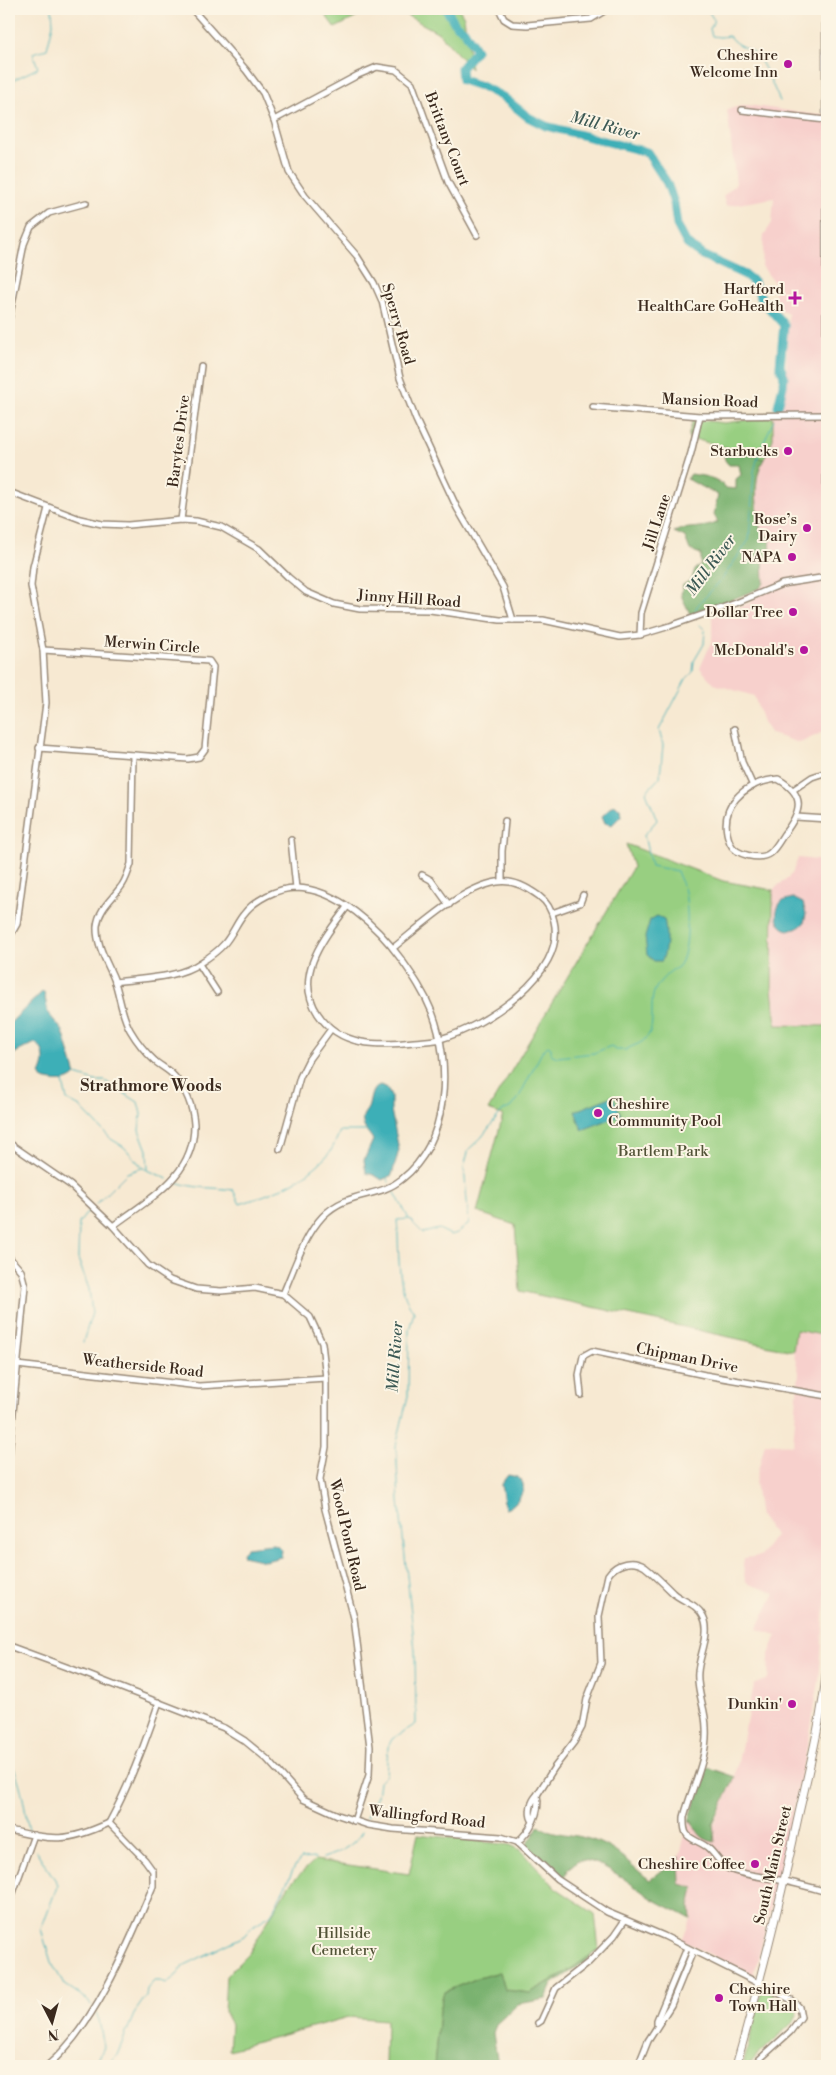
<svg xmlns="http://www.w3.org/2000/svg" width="836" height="2075" font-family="'Libre Bodoni',serif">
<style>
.built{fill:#f7d0cc}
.green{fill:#98cf81;stroke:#6a7c50}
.forest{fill:#7ab26f;stroke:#5a6e46}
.water{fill:#3eafb7;stroke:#3c6c6a}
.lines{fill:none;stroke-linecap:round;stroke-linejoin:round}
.stream{stroke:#3eafb7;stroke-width:1}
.river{stroke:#3eafb7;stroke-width:9}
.minor-casing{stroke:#998a78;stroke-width:8}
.highway-casing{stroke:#998a78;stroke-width:9}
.minor{stroke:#fff;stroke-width:5}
.highway{stroke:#fff;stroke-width:7}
.poi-dot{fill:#b5179e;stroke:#fcf5e5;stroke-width:2}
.labels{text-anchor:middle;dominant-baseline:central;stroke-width:4;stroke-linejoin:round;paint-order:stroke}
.poi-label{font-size:15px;fill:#3b2a1e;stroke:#fcf5e5;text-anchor:end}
.street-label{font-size:15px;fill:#3b2a1e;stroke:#fcf5e5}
.park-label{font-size:15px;fill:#525337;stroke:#fcf5e5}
.water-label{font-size:16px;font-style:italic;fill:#3c5954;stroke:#fcf5e5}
.neighbourhood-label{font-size:16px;font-weight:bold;fill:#3b2a1e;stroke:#fcf5e5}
</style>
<rect width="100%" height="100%" fill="#fcf5e5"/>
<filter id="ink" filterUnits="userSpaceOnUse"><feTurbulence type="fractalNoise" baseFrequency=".02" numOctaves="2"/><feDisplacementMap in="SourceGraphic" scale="10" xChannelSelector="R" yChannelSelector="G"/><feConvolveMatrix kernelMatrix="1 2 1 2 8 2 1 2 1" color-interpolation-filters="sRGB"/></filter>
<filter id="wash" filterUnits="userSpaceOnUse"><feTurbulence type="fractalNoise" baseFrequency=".0096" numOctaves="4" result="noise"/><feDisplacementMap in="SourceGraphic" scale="20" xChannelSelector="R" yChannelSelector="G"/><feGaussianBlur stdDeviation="1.12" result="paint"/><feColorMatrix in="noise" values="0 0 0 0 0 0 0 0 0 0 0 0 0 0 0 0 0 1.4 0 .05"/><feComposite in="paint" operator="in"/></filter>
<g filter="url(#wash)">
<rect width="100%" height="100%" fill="#f7e9d2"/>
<!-- built -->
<g class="built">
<polygon points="748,105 816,115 827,114 827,730 800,743 771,734 763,722 754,696 714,684 700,668 712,641 712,617 750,603 764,583 763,561 771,555 770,538 760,529 756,498 760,467 773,439 773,417 786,388 788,314 775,306 775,284 762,266 764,235 772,223 774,198 726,206 723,196 736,184 727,109"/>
<polygon points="798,858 827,861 827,1026 776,1025 772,989 773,890 792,874"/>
<polygon points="796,1330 827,1337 827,1559 825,1604 819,1681 810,1733 782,1862 754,1975 750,1975 682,1940 691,1919 690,1907 694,1888 680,1884 679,1857 689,1821 693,1822 698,1834 712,1830 735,1777 754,1685 768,1679 769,1654 777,1635 757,1629 775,1593 749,1584 745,1580 743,1565 744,1558 760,1556 775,1535 760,1517 755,1482 765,1443 793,1445 799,1372 793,1351"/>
</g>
<!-- green -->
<g class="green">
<polygon points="321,9 373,9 335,28"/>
<polygon points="395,9 459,9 464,17 471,69 439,33"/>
<polygon points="773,417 773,439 764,459 688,437 693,419 724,423"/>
<polygon points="626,844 723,881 773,890 772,989 776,1025 827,1026 827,1336 796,1330 793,1351 520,1291 515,1225 477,1212 503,1115 488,1110 633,867"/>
<polygon points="418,1834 510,1845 521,1850 556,1888 595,1914 599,1950 571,1969 530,1993 505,1990 500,1972 478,1978 444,1992 439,2011 434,2066 385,2066 386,2020 348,2017 229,2050 231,2024 224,2012 226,1976 249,1953 289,1885 315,1860 409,1874"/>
<polygon points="762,1989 793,2004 798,2013 793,2022 747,2066 743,2066"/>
</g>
<!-- forest -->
<g class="forest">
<path d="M727,448L764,459C752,479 757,506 760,529L770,538L771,555L763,561L764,583L760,588L691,616L681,595L683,585L692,579L695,569L701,565V554L690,550L685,537L674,532C688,525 704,530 718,522L714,515L718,495L687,479L691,474C702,476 719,477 725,488L736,489V479L741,475L739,465H729C723,459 723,456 727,448Z"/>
<path d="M706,1767L735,1777L713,1824L715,1842C702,1840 698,1834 693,1822L689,1821Z"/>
<path d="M538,1826C558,1837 583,1833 604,1845C621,1853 635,1869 650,1880L679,1857L680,1884L694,1888L690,1907L691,1919C679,1912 665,1906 653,1899C632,1886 603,1859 578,1860L568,1869L563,1878L526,1844L533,1836Z"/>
<polygon points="598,1950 587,1961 552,1984 546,1999 518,2004 496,2024 493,2033 498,2066 434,2066 439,2011 444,1992 478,1978 500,1972 505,1990 530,1993 571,1969"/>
</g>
<!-- water -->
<g class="water">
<polygon points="614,805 620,809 621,816 612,825 605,823 602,816"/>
<path d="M793,898L803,903L806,914L804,923C786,942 767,918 782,901Z"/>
<path d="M657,916L664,919C667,933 667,947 662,961H654L647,955L645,937L650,920Z"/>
<path d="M42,992H44L48,1013L63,1031L76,1075C68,1084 54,1082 43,1079L40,1074C46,1064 46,1049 35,1043L15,1053L9,1063V1024Z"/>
<path d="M380,1085L386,1087L391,1096V1110L399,1150L392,1175L382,1180L374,1175L366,1173L364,1160L373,1140C370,1134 364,1130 363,1123C361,1113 367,1113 369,1105C371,1097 371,1088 380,1085Z"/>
<polygon points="613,1096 621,1115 582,1130 575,1111"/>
<path d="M508,1475C512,1476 517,1476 520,1479C530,1488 515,1507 505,1509L501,1484Z"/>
<polygon points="272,1544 277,1545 282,1550 281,1557 265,1561 243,1556 242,1552 247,1547"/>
</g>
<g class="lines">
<!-- stream -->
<g class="stream">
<path d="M707,9L714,20L710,29L712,36L720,37L729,36C737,47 746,46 755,54C765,64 773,87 780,101"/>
<polyline points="9,82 38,68 33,53 47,49 53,24 52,9"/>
<polyline points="695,611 697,606 722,579 749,540 754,471 760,450 774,420"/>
<polyline points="76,1075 95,1081 105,1081 138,1102 141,1114 139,1130 147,1150 148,1170"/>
<polyline points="63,1082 67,1100 80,1107 111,1139 124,1147 143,1168 168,1179"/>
<polyline points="387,1178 389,1182"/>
<path d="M176,1182C194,1189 214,1187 233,1190L240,1204C273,1193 307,1180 330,1152C334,1146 337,1138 340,1131H366"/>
<polyline points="393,1189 409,1219"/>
<polyline points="96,1204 127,1173 142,1168"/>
<polyline points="83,1342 92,1313 89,1289 78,1259 79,1223 90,1209"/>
<path d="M9,1758C22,1781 24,1806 29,1831"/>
<path d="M367,1817L377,1796L379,1782L386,1775L388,1747L392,1739L416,1724L415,1650L399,1501L396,1446L408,1396L409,1330L414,1312C395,1288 400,1249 397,1220L409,1219L423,1233L439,1229L451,1235L457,1233L469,1224L464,1167L469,1149L481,1138L502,1111L512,1107L518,1099L543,1050L548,1046L551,1048V1054L557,1057L594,1053L611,1046L616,1050H626C632,1045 640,1045 645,1039C658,1028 647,1002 656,988C659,982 666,975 671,971C673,969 676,969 678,967C690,955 688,908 685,892C684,885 679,878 677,871L651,866L644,835L657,820L646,792L660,777L663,745L659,730L686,679L693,672L694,661L704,644L705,630L700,625"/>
<polyline points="36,1851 58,1884 41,1929 51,1962 64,1984 88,2000 91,2005"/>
<path d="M322,1858C337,1854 354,1846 362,1832"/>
<polyline points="95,2066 104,2047 99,2020 96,2013"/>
<polyline points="108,2066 117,2055 135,2012 146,1996 147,1989 154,1981 160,1981 166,1984 179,1973 183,1966 244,1936 252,1926 271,1915 295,1866 301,1859 315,1858"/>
</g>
<!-- river -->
<polyline class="river" points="446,9 456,25 464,30 476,50 461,68 462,80 483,87 503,97 528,117 546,126 647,152 667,183 674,203 677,225 687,244 702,255 745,275 754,282 762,300 784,325 780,366 784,376 783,386 778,406"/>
</g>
</g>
<g filter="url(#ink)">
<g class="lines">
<!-- minor casing -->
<g class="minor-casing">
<g id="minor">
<polyline points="192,9 246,70 263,93 274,120 289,172 305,196 357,256 374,283 382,301 400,378 416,420 457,508 503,587 513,620"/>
<polyline points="499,9 504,19 512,24 527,25 591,19 604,11 604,9"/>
<polyline points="742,110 825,120"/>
<polyline points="274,120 358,75 377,67 396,70 412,83 448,182 477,235"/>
<polyline points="9,319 24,244 31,227 49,213 86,203"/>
<polyline points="593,407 700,416 826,415"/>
<polyline points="9,492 80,519 102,524 128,525 181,520 196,521 221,527 259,549 288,577 306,592 334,604 360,609 430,610 500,620 543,620 620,637 640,635 670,626 736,603 782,584 827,577"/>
<polyline points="181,520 201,366"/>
<polyline points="640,635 641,613 691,453 700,416"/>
<polyline points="735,729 742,762 753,786"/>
<polyline points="39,748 188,759 199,757 205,749 213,667 209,661 43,650"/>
<path d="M778,779C806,795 802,811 784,834C780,840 776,848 770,853C760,861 735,855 730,843C716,807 744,782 778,779Z"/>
<polyline points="793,790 812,777 827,772"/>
<polyline points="796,817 827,819"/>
<polyline points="291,840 296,888"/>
<polyline points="422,875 431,880 449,905"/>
<polyline points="502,881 502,851 505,821"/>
<path d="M347,907C325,937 292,975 318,1014C340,1047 379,1046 414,1042C422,1041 432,1041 440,1039C484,1027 567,974 554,921C552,911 547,902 539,896C527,887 513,879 497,882C461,888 422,925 393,948"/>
<polyline points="552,913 580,903 583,895"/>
<polyline points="9,938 17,924 46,703 43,650 31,586 33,567 48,508"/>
<polyline points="199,964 217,992"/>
<path d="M115,982C141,978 177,979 200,963C208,958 218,951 224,944C232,935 236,924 243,915C254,900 277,888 296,888C338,889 378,927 401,959C413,976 424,992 432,1012C452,1064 449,1142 402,1179C378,1199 349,1190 323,1216C304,1236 294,1269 283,1294"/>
<polyline points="9,1143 70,1185 113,1226 148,1265 170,1280 196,1289 221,1291 255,1288 283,1294 310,1317 322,1343 326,1378 326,1447 320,1479 325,1509 354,1618 370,1747 369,1775 354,1821"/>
<polyline points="280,1149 300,1077 309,1059 331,1029"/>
<path d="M113,1226C150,1198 195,1176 194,1124C193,1107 186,1089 174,1076C169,1070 162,1067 156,1062C146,1053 137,1042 130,1030C121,1014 120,996 114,979C107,962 96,945 97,926C99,909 111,900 120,888C126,881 128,872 131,864L133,755"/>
<polyline points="9,1257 21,1271 25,1286 9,1454"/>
<polyline points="17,1365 199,1386 326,1378"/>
<polyline points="581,1395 579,1375 583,1356 592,1351 705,1375 827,1396"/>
<polyline points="9,1646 88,1675 224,1728 245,1741 267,1759 303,1799 338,1815 368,1825 393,1829 501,1837 517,1842 557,1879 607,1912 664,1936 792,2000 799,2007 801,2017 790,2032 752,2066"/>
<path d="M537,1795L554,1768L574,1742L582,1727L587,1699L601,1663L599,1616L608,1575C616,1563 633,1559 645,1567C655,1575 664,1584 673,1593C683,1602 696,1603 703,1616C712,1632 699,1655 698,1672C696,1691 706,1709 706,1728C708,1759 691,1789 684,1817C683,1841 691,1836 707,1847C715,1853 719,1864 729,1869C743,1875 759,1876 774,1879C792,1882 810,1887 827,1892"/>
<path d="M109,1823C130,1784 145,1744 159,1702"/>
<path d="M9,1830C53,1840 66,1843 109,1823"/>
<path d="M517,1842C530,1832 541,1812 537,1795C531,1801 528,1812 532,1820"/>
<polyline points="9,1904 34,1835"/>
<polyline points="538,2023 541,2021 556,1988 589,1962 614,1936 625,1920"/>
<polyline points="657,2024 657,2020 687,1948"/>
<path d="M47,2066C95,2026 129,1943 153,1886V1871L145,1860L109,1823"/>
<polyline points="638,2066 648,2041 671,2005 693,1951"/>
</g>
</g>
<!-- highway casing -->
<g class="highway-casing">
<g id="highway">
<polyline points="826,9 827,567"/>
<path d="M736,2066C760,1983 781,1898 799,1813C810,1765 822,1717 827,1668"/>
</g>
</g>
<!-- minor -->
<use href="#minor" class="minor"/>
<!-- highway -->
<use href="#highway" class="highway"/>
</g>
</g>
<!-- markers -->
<g class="poi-dot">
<circle cx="788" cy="64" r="5"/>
<path d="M792.5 290.5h5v5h5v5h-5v5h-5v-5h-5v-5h5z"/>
<circle cx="788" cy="451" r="5"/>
<circle cx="807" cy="528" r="5"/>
<circle cx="792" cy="557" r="5"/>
<circle cx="793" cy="612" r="5"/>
<circle cx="804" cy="650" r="5"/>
<circle cx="598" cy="1113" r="5"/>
<circle cx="792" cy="1704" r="5"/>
<circle cx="755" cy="1864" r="5"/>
<circle cx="719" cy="1998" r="5"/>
</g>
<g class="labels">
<!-- poi labels -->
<g class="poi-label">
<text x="778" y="55">Cheshire<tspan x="778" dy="17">Welcome Inn</tspan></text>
<text x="784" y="289">Hartford<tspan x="784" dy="17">HealthCare GoHealth</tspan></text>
<text x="778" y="451">Starbucks</text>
<text x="797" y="519">Rose’s<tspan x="797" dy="17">Dairy</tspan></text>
<text x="782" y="557">NAPA</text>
<text x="783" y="612">Dollar Tree</text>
<text x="794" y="650">McDonald's</text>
<text x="608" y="1104" text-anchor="start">Cheshire<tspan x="608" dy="17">Community Pool</tspan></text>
<text x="782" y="1704">Dunkin'</text>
<text x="745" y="1864">Cheshire Coffee</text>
<text x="729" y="1989" text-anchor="start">Cheshire<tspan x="729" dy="17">Town Hall</tspan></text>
</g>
<!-- street labels -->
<g class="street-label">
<text transform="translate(447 139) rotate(69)">Brittany Court</text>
<text transform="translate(398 324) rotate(74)">Sperry Road</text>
<text transform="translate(710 401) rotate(2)">Mansion Road</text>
<text transform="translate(179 441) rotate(-83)">Barytes Drive</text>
<text transform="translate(657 522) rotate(-72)">Jill Lane</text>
<text transform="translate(409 599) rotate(4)">Jinny Hill Road</text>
<text transform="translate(152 645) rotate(4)">Merwin Circle</text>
<text transform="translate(687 1358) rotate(11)">Chipman Drive</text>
<text transform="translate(143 1366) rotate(6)">Weatherside Road</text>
<text transform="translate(347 1535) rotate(77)">Wood Pond Road</text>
<text transform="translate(427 1817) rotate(6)">Wallingford Road</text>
<text transform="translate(773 1865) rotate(-77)">South Main Street</text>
</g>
<!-- park labels -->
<g class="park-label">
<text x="663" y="1151">Bartlem Park</text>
<text x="344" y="1933">Hillside<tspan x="344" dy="17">Cemetery</tspan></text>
</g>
<!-- water labels -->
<g class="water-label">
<text transform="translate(605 126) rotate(15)">Mill River</text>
<text transform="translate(711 565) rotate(-53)">Mill River</text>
<text transform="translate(395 1357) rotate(-86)">Mill River</text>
</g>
<!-- neighbourhood labels -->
<g class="neighbourhood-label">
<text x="151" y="1086">Strathmore Woods</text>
</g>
</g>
<!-- margin -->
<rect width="836" height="2075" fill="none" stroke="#fcf5e5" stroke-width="30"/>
<!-- north arrow -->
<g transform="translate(52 2022) rotate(174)" stroke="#fcf5e5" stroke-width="4" paint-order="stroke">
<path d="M0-4L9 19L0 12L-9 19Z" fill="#3b2a1e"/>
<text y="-8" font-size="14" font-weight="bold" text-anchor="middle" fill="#3b2a1e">N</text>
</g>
</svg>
